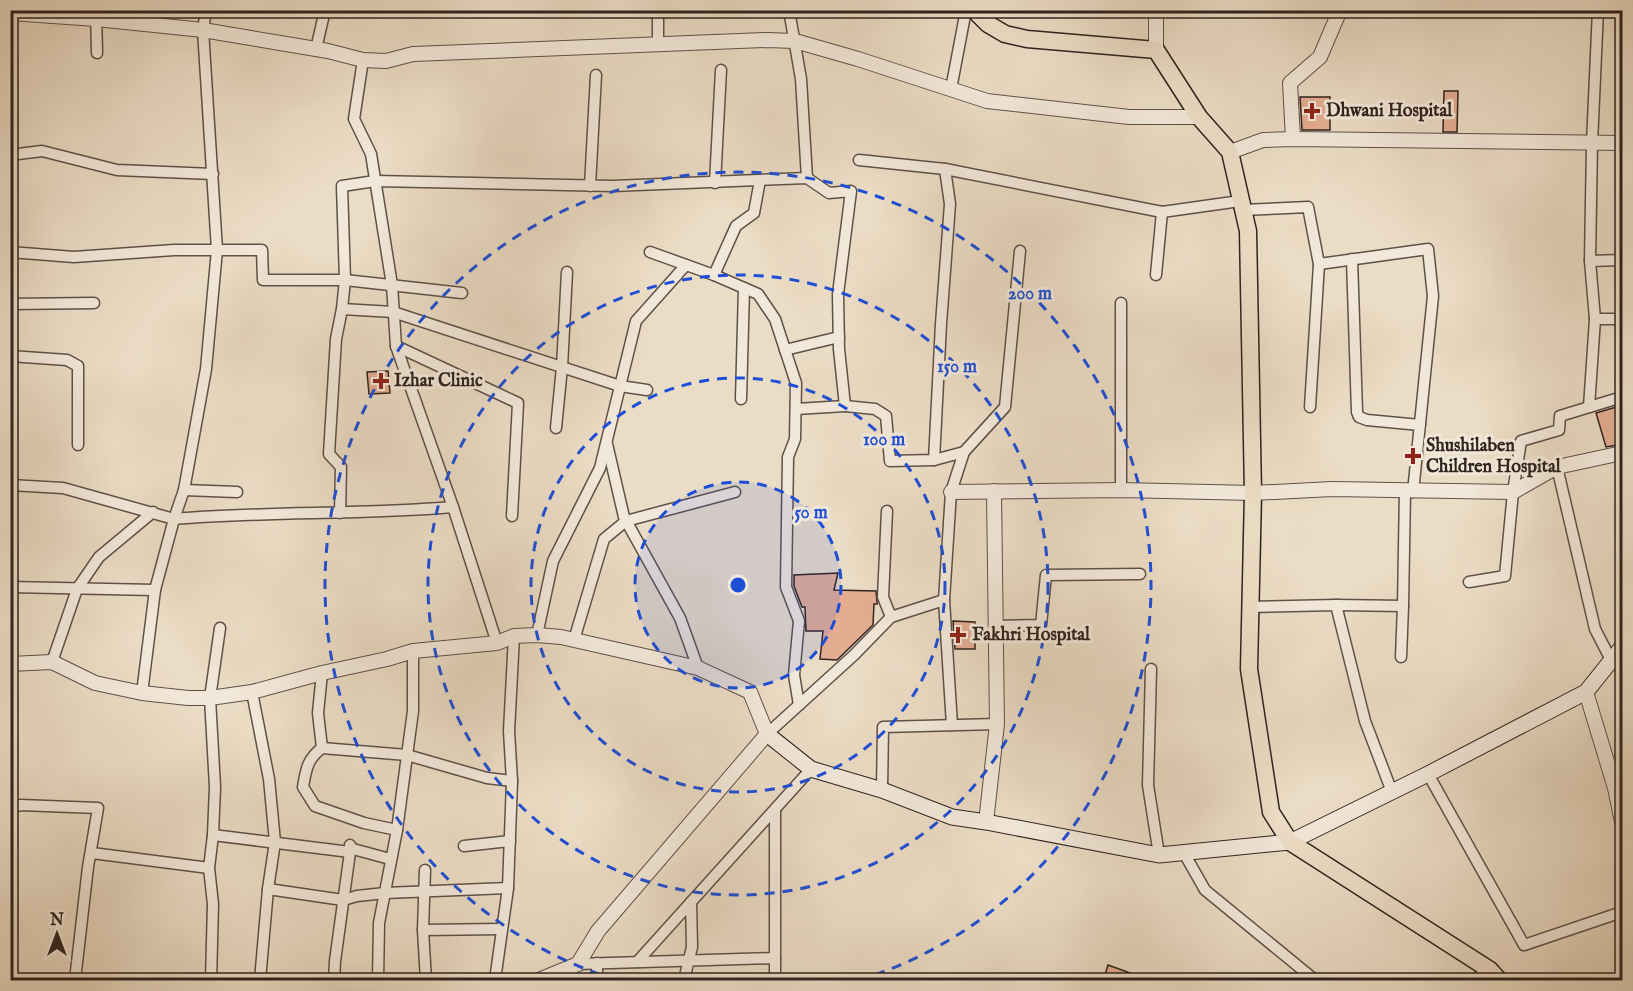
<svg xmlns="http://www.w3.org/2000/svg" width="1633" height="991" font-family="'IM FELL English',serif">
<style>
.building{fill:#e4ad92;stroke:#2f231e;stroke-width:1.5}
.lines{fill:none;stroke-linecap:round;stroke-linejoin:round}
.minor-casing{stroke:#5e5148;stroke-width:13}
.tertiary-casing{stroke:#5e5148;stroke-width:16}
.secondary-casing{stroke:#2f231e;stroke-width:17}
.primary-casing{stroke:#2f231e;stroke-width:19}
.minor{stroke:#f2e8d9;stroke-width:10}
.tertiary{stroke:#f2e8d9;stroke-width:14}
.secondary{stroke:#f2e8d9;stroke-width:15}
.primary{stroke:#ebdcc5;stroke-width:16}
.ring{fill:none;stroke:#1d4ed8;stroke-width:3;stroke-dasharray:10 8}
.poi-dot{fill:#8f2418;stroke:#f2e8d9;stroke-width:2}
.labels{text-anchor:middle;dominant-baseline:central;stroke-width:6;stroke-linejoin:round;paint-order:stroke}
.poi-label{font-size:18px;font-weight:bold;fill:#2f231e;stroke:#f2e8d9;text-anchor:start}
.centre{fill:#1d4ed8;stroke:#f2e8d9;stroke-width:3}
.ring-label{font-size:18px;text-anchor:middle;font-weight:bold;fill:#1d4ed8;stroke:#f2e8d9;stroke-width:6;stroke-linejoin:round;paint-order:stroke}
</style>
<rect width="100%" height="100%" fill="#ebdcc5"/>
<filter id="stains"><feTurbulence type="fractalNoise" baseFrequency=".00333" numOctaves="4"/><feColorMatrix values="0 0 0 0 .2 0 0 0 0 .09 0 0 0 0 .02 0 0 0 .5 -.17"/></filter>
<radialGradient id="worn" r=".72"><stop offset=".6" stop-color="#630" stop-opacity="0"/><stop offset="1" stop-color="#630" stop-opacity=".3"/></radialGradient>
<!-- building -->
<g class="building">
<polygon points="1444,91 1458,91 1457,132 1443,132"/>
<polygon points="1300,97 1330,97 1330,130 1302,130"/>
<polygon points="388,371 390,393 369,394 367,372"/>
<polygon points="1623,405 1623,444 1606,447 1596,413"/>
<polygon points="838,573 834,590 876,591 877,601 877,604 874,604 873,625 837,660 820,659 823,631 806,631 805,607 802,607 794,586 794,575"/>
<polygon points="953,621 975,622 975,649 955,649"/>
<polygon points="1108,965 1147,979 1147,981 1103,981"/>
</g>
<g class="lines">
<!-- minor casing -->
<g class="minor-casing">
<g id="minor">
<polyline points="96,10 97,53"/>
<polyline points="658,10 658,44"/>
<polyline points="789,10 801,79 807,178"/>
<polyline points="316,49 325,10"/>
<polyline points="363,60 354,119 371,154 392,285 396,346 453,507 497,643"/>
<polyline points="951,89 966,10"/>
<polyline points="10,155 42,151 117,170 213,174"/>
<polyline points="859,160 945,169 1162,212 1240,201"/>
<polyline points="715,183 721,70"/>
<polyline points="590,186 596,75"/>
<polyline points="1243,210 1308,207 1319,264 1310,407"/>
<polyline points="10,252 74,257 174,250 262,250 263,280 345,280 462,293"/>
<polyline points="650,252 714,275 758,294 775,319 796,383 795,439 788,457 786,587 799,621 794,675 799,705"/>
<polyline points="1352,259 1357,412 1359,417 1367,420 1420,425"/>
<polyline points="1590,261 1622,260"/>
<polyline points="1319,264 1428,249 1433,296 1413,492"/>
<polyline points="714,275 736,226 754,213 760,180"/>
<polyline points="1156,275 1162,212"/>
<polyline points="1121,303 1121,490"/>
<polyline points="10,304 94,303"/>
<polyline points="342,309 393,312 620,386 647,390"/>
<polyline points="1595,319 1622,319"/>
<polyline points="396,346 518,403 512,516"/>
<polyline points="785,350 839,337"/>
<polyline points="10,356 67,360 78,366 78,445"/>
<polyline points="741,399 744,288"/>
<polyline points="845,406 875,409 886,416 890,461 934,460 964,452 951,492 944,600 952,725"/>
<polyline points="1589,407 1595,319 1590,261 1592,143 1598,10"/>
<polyline points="556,428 562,367 567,272"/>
<polyline points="607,444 624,517 680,618 698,668"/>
<polyline points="964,452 1005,407 1020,251"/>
<polyline points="934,460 941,324 950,204 945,169"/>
<polyline points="1557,467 1595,629 1611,660"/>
<polyline points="10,485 63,488 174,519 184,490 206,369 217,250 203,30 206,10"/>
<polyline points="184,490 237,492"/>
<polyline points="887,511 883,597 891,617"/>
<polyline points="340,513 341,467 329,454 336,339 342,309 345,280 342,186 375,181 613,186 807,178 829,193 851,191 838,294 839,349 845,406 796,409"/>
<polyline points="1469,582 1505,576 1513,492 1521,441 1559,430 1560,416 1622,397"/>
<polyline points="10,587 155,590"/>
<polyline points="1336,605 1403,606 1405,491"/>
<polyline points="1250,607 1336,605 1365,721 1392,792"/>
<polyline points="995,626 1041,625 1046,575 1140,574"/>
<polyline points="537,635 553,561 600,468 636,321 686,265"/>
<polyline points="574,640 604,539 626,521 735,492"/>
<polyline points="1401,657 1403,606"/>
<polyline points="52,662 77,589 99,557 153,512"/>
<polyline points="1151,669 1148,785 1159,855"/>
<polyline points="252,692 269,779 275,842 268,889 260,980"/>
<path d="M142,693L155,590L174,519C267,511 360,515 453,507"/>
<polyline points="767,734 854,655 891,617 944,600"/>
<polyline points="322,748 318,713 322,673"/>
<polyline points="1428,774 1524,945 1622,912"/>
<polyline points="882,790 883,727 997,724"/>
<polyline points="10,809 20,805 98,808 88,867 75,980"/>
<polyline points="775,810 775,980"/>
<path d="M397,830L364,823L315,806L303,787C306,770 307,759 322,748L407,755L487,778L512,781"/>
<polyline points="213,835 350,852 353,849 390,859"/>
<polyline points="464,846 510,841"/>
<polyline points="92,853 209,868"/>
<polyline points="1184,853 1205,890 1315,980"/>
<polyline points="425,870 423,930 426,980"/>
<polyline points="268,889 343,900 357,896 385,893 508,888"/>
<polyline points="423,930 501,929"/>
<polyline points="637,962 811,769"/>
<polyline points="597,963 597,980"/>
<polyline points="578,964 775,958"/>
<polyline points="211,980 213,904 209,868 213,835 215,787 210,698 220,628"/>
<polyline points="334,980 335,961 350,852 350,845"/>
<polyline points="378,980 379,923 397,830 413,711 413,651"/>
<polyline points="495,980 508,888 512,781 509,731 514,636"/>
<polyline points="684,980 692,947 691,902"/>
<polyline points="1473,980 1490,970"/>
</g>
</g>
<!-- tertiary casing -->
<g class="tertiary-casing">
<g id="tertiary">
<polyline points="10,13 96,19 203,30 328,51 363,60 386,61 413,54 767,40 795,41 858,59 987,101 1129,117 1199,117"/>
<polyline points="1156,50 1156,10"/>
<polyline points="1293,139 1290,83 1320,57 1340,10"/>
<polyline points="1230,152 1263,140 1293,139 1622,143"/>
<polyline points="951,492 1121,490 1253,493 1332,489 1513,492 1557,467 1622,453"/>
<polyline points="10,664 52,662 95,683 142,693 188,698 210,698 252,692 322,673 387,659 413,651 497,643 514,636 537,635 561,637 698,668 750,692 767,734 598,931 578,964 539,980"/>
<polyline points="1586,692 1615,788 1622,822"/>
<polyline points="986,822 997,724 994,491"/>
</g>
</g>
<!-- secondary casing -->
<g class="secondary-casing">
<polyline id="secondary" points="767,734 811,769 882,790 952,817 986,822 1159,855 1290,842 1428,774 1586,692 1622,647"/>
</g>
<!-- primary casing -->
<g class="primary-casing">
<polyline id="primary" points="978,10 978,14 988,24 1005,34 1027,39 1156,50 1199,117 1230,152 1248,231 1253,493 1249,669 1271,812 1290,842 1490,970 1499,980"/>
</g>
<!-- minor -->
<use href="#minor" class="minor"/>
<!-- tertiary -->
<use href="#tertiary" class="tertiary"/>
<!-- secondary -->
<use href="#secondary" class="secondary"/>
<!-- primary -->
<use href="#primary" class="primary"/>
</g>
<!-- distance rings -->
<circle cx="738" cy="585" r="103" fill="#1d4ed8" fill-opacity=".12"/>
<g class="ring">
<circle cx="738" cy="585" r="103"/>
<circle cx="738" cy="585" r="207"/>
<circle cx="738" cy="585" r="310"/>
<path d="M617 980A413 413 0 1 1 859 980"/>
</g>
<!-- markers -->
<g class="poi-dot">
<path d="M1309 102h6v6h6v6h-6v6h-6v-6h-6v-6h6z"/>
<path d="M378 372h6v6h6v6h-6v6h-6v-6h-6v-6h6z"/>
<path d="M1410 447h6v6h6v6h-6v6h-6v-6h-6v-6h6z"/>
<path d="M955 626h6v6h6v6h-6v6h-6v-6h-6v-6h6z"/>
</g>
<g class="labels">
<!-- poi labels -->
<g class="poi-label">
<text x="1326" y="111">Dhwani Hospital</text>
<text x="394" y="381">Izhar Clinic</text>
<text x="1426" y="446">Shushilaben<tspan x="1426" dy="21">Children Hospital</tspan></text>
<text x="972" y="635">Fakhri Hospital</text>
</g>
</g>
<circle cx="738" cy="585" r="9" class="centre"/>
<g class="ring-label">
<text x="1030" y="299">200 m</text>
<text x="957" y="372">150 m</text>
<text x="884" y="445">100 m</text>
<text x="811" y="518">50 m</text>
</g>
<!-- margin -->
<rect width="1633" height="991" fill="none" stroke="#ebdcc5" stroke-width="36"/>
<rect x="12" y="12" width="1609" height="967" fill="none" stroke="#2f231e" stroke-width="3"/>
<rect x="18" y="18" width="1597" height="955" fill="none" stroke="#2f231e" stroke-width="1.5"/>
<!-- north arrow -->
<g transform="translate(57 934)" stroke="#f2e8d9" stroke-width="4.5" paint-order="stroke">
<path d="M0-4.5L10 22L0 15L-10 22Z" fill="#2f231e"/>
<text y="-9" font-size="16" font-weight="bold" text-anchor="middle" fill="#2f231e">N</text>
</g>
<rect width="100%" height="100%" filter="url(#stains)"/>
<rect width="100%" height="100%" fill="url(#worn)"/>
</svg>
